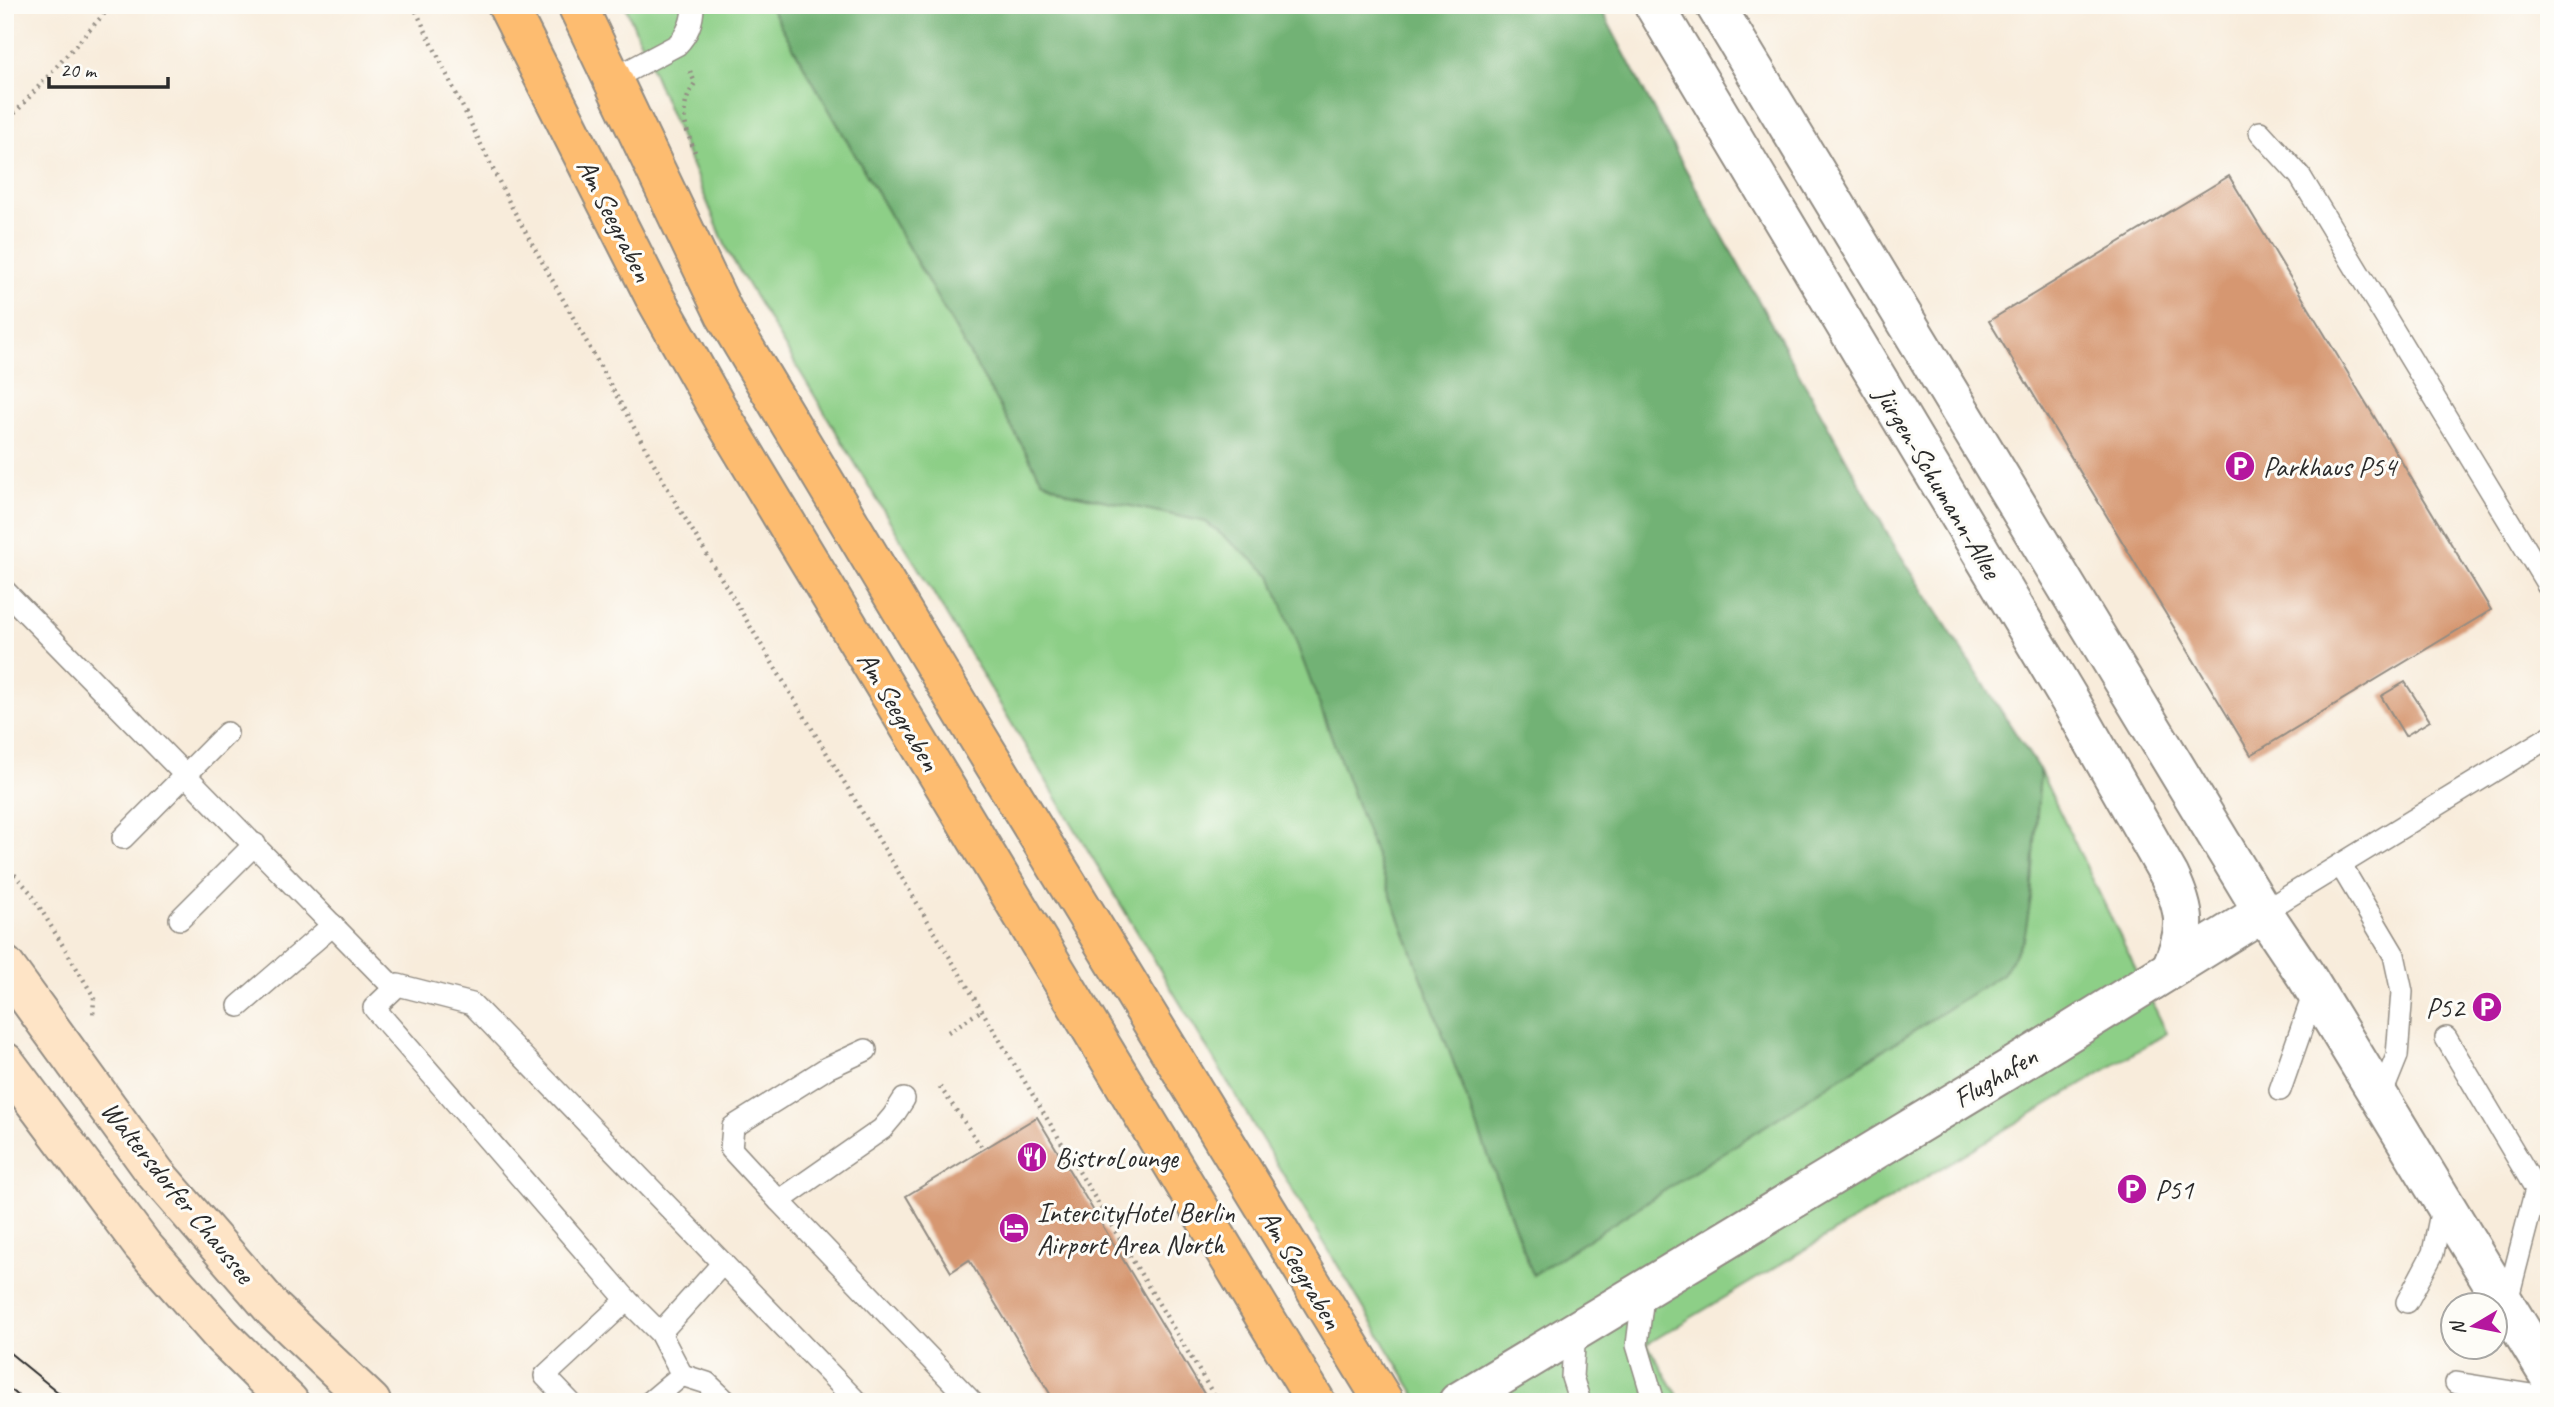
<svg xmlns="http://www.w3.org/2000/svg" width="2554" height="1407" font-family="Caveat,sans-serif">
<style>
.green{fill:#8dcf87;stroke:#5c7d59;stroke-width:2}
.forest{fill:#72b274;stroke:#4e6e50;stroke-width:2}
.building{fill:#d69771}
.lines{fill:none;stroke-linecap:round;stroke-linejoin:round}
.service-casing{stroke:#928c83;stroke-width:24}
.tertiary-casing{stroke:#928c83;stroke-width:42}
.secondary-casing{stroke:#928c83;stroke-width:42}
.primary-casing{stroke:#928c83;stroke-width:42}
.path{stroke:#928c83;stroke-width:4.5;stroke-dasharray:2 5;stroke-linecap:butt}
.service{stroke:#fff;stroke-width:21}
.tertiary{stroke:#fff;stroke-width:38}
.secondary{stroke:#fee4c6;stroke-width:38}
.primary{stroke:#fdbc70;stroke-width:38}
.tram{stroke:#2b2b2b;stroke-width:2}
.labels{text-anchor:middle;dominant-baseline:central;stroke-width:6;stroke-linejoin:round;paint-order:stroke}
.street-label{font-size:28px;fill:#2b2b2b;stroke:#fdfcf7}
.poi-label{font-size:28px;fill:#2b2b2b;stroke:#fdfcf7;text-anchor:start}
</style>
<rect width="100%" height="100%" fill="#fdfcf7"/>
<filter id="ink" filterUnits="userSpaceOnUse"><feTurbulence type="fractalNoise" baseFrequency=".0143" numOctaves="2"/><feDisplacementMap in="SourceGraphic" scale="14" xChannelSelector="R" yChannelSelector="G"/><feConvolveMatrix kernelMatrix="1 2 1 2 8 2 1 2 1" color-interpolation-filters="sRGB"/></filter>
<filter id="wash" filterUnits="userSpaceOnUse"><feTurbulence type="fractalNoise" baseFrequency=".00686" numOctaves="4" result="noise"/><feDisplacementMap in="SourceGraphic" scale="28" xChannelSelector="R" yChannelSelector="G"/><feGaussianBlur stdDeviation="1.57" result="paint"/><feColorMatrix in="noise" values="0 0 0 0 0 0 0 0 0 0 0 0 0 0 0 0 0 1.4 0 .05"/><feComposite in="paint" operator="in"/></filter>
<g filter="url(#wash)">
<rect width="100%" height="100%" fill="#f8ecdb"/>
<!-- green -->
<polygon class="green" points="625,5 769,5 1042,480 1069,493 1206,522 1271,575 1533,1275 2031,898 2040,771 2167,1033 1647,1344 1682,1402 1420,1402 728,252"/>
<!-- forest -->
<polygon class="forest" points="769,5 1599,5 1670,141 1894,545 2040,771 2031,898 2024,939 2002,974 1533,1275 1271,575 1206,522 1069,493 1042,480"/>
<g id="blocks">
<!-- building -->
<g class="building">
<polygon points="2229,176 2491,610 2251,755 1989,321"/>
<polygon points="2405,682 2430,721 2405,736 2381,696"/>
<polygon points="1037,1117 1209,1402 1055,1402 969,1260 951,1272 906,1196"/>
</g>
</g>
</g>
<g filter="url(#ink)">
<use href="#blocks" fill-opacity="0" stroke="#928c83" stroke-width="2"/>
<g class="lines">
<!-- service casing -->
<g class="service-casing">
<g id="service">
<path d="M611,80L677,45C688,34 693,21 693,5"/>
<polyline points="2260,132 2300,176 2549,587"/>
<polyline points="5,591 394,988"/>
<polyline points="123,838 227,733"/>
<polyline points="2341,866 2394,955 2402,992 2397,1056 2380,1098"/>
<polyline points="2263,912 2549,737"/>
<polyline points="180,919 255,844"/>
<polyline points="239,1006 333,925"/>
<polyline points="2446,1038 2536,1189 2506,1305"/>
<polyline points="866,1050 827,1068 733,1127 731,1149 779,1201 882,1129 893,1116 904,1099"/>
<polyline points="2280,1090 2315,990"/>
<polyline points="779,1201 972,1402"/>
<polyline points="1644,1288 1637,1345 1654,1402"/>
<polyline points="627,1300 374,1008 398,985 472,1004 857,1402"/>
<polyline points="2407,1302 2433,1253 2443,1203"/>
<polyline points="1575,1330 1572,1377 1580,1402"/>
<polyline points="660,1333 723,1263"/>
<polyline points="682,1375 707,1383 727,1402"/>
<polyline points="2456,1383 2549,1398"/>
<polyline points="570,1402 545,1376 627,1300 660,1333 682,1375 650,1402"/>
</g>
</g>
<!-- tertiary casing -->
<g class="tertiary-casing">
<g id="tertiary">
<path d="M1654,5L2072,704L2169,875C2187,913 2188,930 2171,968"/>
<polyline points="1715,5 2263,912 2306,976 2549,1376"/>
<polyline points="1458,1402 2034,1054 2263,912"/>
</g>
</g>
<!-- secondary casing -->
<g class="secondary-casing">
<g id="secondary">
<polyline points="5,966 156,1174 274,1310 371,1402"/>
<polyline points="5,1062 142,1245 222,1336 289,1402"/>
</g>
</g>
<!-- primary casing -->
<g class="primary-casing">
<g id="primary">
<polyline points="507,5 654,296 723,418 1316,1402"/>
<polyline points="577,5 725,315 977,736 1384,1402"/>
</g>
</g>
<!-- path -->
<g class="path">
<polyline points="413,5 509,202 677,505 1218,1402"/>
<path d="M690,71L695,83C677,111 685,127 697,157"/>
<polyline points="5,124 112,5"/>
<polyline points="5,864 31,893 94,997 93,1018"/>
<polyline points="5,917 14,927"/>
<polyline points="948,1032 982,1010"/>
<polyline points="940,1087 983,1149"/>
</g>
<!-- service -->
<use href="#service" class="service"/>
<!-- tertiary -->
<use href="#tertiary" class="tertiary"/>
<!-- secondary -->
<use href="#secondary" class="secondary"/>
<!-- primary -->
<use href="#primary" class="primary"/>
<!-- tram -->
<g class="tram">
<polyline points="5,1349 70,1402"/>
<polyline points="5,1385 26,1402"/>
</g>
</g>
</g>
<!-- icons -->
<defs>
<g id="parking-disc" transform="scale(1.575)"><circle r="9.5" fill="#b5179e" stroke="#fdfcf7"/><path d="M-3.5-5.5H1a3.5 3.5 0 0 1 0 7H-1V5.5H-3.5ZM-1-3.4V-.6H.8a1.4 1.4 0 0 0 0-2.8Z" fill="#fff"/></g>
<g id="restaurant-disc" transform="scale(1.575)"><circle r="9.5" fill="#b5179e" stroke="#fdfcf7"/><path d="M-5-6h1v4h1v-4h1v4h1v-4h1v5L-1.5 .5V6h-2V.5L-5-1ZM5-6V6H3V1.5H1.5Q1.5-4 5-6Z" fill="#fff"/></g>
<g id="hotel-disc" transform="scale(1.575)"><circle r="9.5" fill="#b5179e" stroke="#fdfcf7"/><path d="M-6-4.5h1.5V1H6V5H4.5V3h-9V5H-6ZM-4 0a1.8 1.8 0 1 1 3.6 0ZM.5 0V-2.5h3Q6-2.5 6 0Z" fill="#fff"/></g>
</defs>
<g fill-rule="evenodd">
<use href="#parking-disc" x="2240" y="466"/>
<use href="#parking-disc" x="2487" y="1007"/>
<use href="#restaurant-disc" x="1032" y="1157"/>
<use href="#parking-disc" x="2132" y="1189"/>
<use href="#hotel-disc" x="1014" y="1228"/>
</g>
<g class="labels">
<!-- street labels -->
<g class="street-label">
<text transform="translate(615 220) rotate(63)">Am Seegraben</text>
<text transform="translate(1938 482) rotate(59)">Jürgen-Schumann-Allee</text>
<text transform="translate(899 711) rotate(59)">Am Seegraben</text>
<text transform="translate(1995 1077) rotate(-31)">Flughafen</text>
<text transform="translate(178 1192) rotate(51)">Waltersdorfer Chaussee</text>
<text transform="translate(1301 1269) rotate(59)">Am Seegraben</text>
</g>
<!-- poi labels -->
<g class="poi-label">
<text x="2263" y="466">Parkhaus P54</text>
<text x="2464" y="1007" text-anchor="end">P52</text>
<text x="1055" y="1157">BistroLounge</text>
<text x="2155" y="1189">P51</text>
<text x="1037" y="1212">IntercityHotel Berlin<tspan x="1037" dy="32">Airport Area North</tspan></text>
</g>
</g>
<!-- margin -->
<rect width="2554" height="1407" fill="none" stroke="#fdfcf7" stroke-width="28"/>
<!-- north arrow -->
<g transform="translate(2474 1326) rotate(260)"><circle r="33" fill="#fdfcf7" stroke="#a9a8a5" stroke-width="2"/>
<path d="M0-5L12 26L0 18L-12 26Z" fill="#b5179e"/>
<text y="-10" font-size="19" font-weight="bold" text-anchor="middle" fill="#2b2b2b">N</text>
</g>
<!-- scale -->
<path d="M49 77v10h119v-10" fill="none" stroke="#2b2b2b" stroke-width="3.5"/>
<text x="60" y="77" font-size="21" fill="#2b2b2b" stroke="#fdfcf7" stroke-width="5" paint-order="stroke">20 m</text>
</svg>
